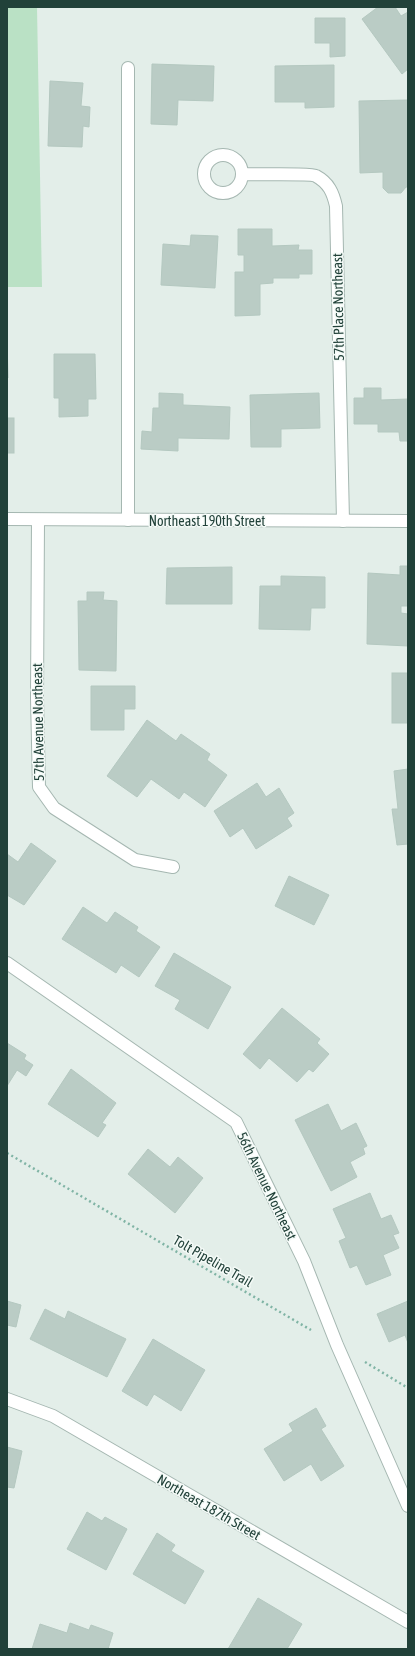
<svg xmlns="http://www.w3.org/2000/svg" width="415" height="1656" font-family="'Asap Condensed',sans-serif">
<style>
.green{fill:#bae1c5}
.building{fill:#baccc5;stroke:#b4c8c0}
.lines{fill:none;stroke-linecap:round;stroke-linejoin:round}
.minor-casing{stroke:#a5b7b1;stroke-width:14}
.path{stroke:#80b4a5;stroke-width:2.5;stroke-dasharray:2 3;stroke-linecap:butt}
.minor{stroke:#fff;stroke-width:12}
.labels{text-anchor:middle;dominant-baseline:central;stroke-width:3;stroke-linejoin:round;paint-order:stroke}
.street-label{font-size:14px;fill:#214139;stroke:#f4faf7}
</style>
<rect width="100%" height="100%" fill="#e3eee9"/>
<!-- green -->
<polygon class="green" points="7,7 37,7 42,287 7,287"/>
<!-- building -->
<g class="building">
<polygon points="378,7 395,7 401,16 408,12 408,69 402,74 362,19"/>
<polygon points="315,18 345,18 345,56 330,57 330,43 315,43"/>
<polygon points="152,64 214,66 213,101 178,100 177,125 151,124"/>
<polygon points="334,65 334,107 305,108 305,102 275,102 275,66"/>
<polygon points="50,81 83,83 81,106 90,107 89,127 83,126 82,147 48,146"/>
<polygon points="408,100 408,187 406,187 401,193 388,193 383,188 383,172 360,173 359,101"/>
<polygon points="238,229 272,229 272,246 299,245 298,250 312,250 312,274 299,274 299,278 273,278 273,283 260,284 260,315 235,316 235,272 244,272 244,255 238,255"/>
<polygon points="191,235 218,236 215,288 161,285 163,244 190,246"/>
<polygon points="7,339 8,378 7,378"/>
<polygon points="54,354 95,354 96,399 88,399 88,416 59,417 59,398 54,398"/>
<polygon points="364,388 381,388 381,400 408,399 408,441 400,441 399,432 378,432 378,424 354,424 354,398 364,398"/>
<polygon points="159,393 183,394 183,405 230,407 229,439 178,438 178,451 141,449 142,431 152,432 153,408 159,408"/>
<polygon points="319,393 320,428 281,429 281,447 251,447 250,395"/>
<rect x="7" y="418" width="7" height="35"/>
<polygon points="400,566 408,566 408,606 401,606 401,613 408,614 408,646 367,644 368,573 400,575"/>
<polygon points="232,567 232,604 166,604 167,568"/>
<polygon points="281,576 325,577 325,608 311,608 310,630 259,629 260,586 281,586"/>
<polygon points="87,592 104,592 103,600 117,601 116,671 79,670 78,601 87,601"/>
<rect x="392" y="673" width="16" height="50"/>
<polygon points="91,686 135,686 135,709 124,709 124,730 91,730"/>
<polygon points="147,720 176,741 181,734 210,754 207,760 227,775 205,807 184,792 179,799 151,779 137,797 107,776"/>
<polygon points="408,769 408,844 397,845 392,809 398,809 394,771"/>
<polygon points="257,783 266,797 279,788 294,813 287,818 292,826 256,849 243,828 230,837 214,811"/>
<polygon points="31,843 56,861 24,905 7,895 7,854 18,862"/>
<polygon points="289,876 329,895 314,925 275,906"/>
<polygon points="83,907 107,923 115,912 138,927 136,931 160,947 139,977 121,965 116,973 62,939"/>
<polygon points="174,953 231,987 208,1029 175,1009 180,1000 155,986"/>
<polygon points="282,1008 320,1039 317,1043 329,1054 313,1072 309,1069 297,1082 269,1058 260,1069 243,1054"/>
<polygon points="7,1043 26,1055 24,1059 33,1065 26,1076 17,1070 7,1086"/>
<polygon points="71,1069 116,1103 102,1123 106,1125 98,1137 48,1104"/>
<polygon points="328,1104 341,1131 356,1123 367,1146 363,1148 365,1154 350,1162 357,1177 331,1191 295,1120"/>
<polygon points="148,1149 170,1167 178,1157 203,1178 175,1213 128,1174"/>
<polygon points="370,1193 381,1219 391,1215 399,1233 393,1235 399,1248 383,1255 391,1275 366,1285 357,1265 350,1268 339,1241 346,1238 333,1209"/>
<polygon points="7,1301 21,1305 16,1327 7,1325"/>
<polygon points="408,1301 408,1343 405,1335 389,1342 377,1314"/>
<polygon points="45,1309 65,1319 68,1311 126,1339 107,1377 30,1339"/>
<polygon points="153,1339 205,1370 181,1411 154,1394 147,1406 122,1391"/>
<polygon points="316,1408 326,1426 321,1429 344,1466 321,1481 311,1464 284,1481 264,1449 293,1431 289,1424"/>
<polygon points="7,1447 22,1451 14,1488 7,1487"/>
<polygon points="87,1512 102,1521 105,1517 127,1529 106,1570 67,1549"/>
<polygon points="157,1533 175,1545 171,1551 204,1571 185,1604 133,1574"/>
<polygon points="258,1598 302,1624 287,1649 228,1649"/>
<polygon points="70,1623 89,1630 91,1625 113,1633 108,1649 32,1649 40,1624 67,1633"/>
</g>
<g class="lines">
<!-- minor casing -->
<g class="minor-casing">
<g id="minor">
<polyline points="128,68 128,520"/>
<circle cx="223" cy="174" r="19"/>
<path d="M242,174C253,175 311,173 316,176C329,183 333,193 336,206L343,521"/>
<polyline points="7,519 408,521"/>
<polyline points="38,520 37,698 39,787 54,808 135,860 173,867"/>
<polyline points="7,963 236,1122 304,1261 337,1345 408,1506"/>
<polyline points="7,1399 53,1416 408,1622"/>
</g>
</g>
<!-- path -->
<g class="path">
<polyline points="7,1153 311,1330"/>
<polyline points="365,1362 408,1388"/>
</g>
<!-- minor -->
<use href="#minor" class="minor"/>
</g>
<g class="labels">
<!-- street labels -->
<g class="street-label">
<text transform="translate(338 307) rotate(-91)">57th Place Northeast</text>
<text x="207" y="521">Northeast 190th Street</text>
<text transform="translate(38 722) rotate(-91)">57th Avenue Northeast</text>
<text transform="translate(267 1186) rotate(64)">56th Avenue Northeast</text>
<text transform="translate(213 1261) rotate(30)">Tolt Pipeline Trail</text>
<text transform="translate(209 1507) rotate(30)">Northeast 187th Street</text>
</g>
</g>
<!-- border -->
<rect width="415" height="1656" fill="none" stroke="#214139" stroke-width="16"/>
</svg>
